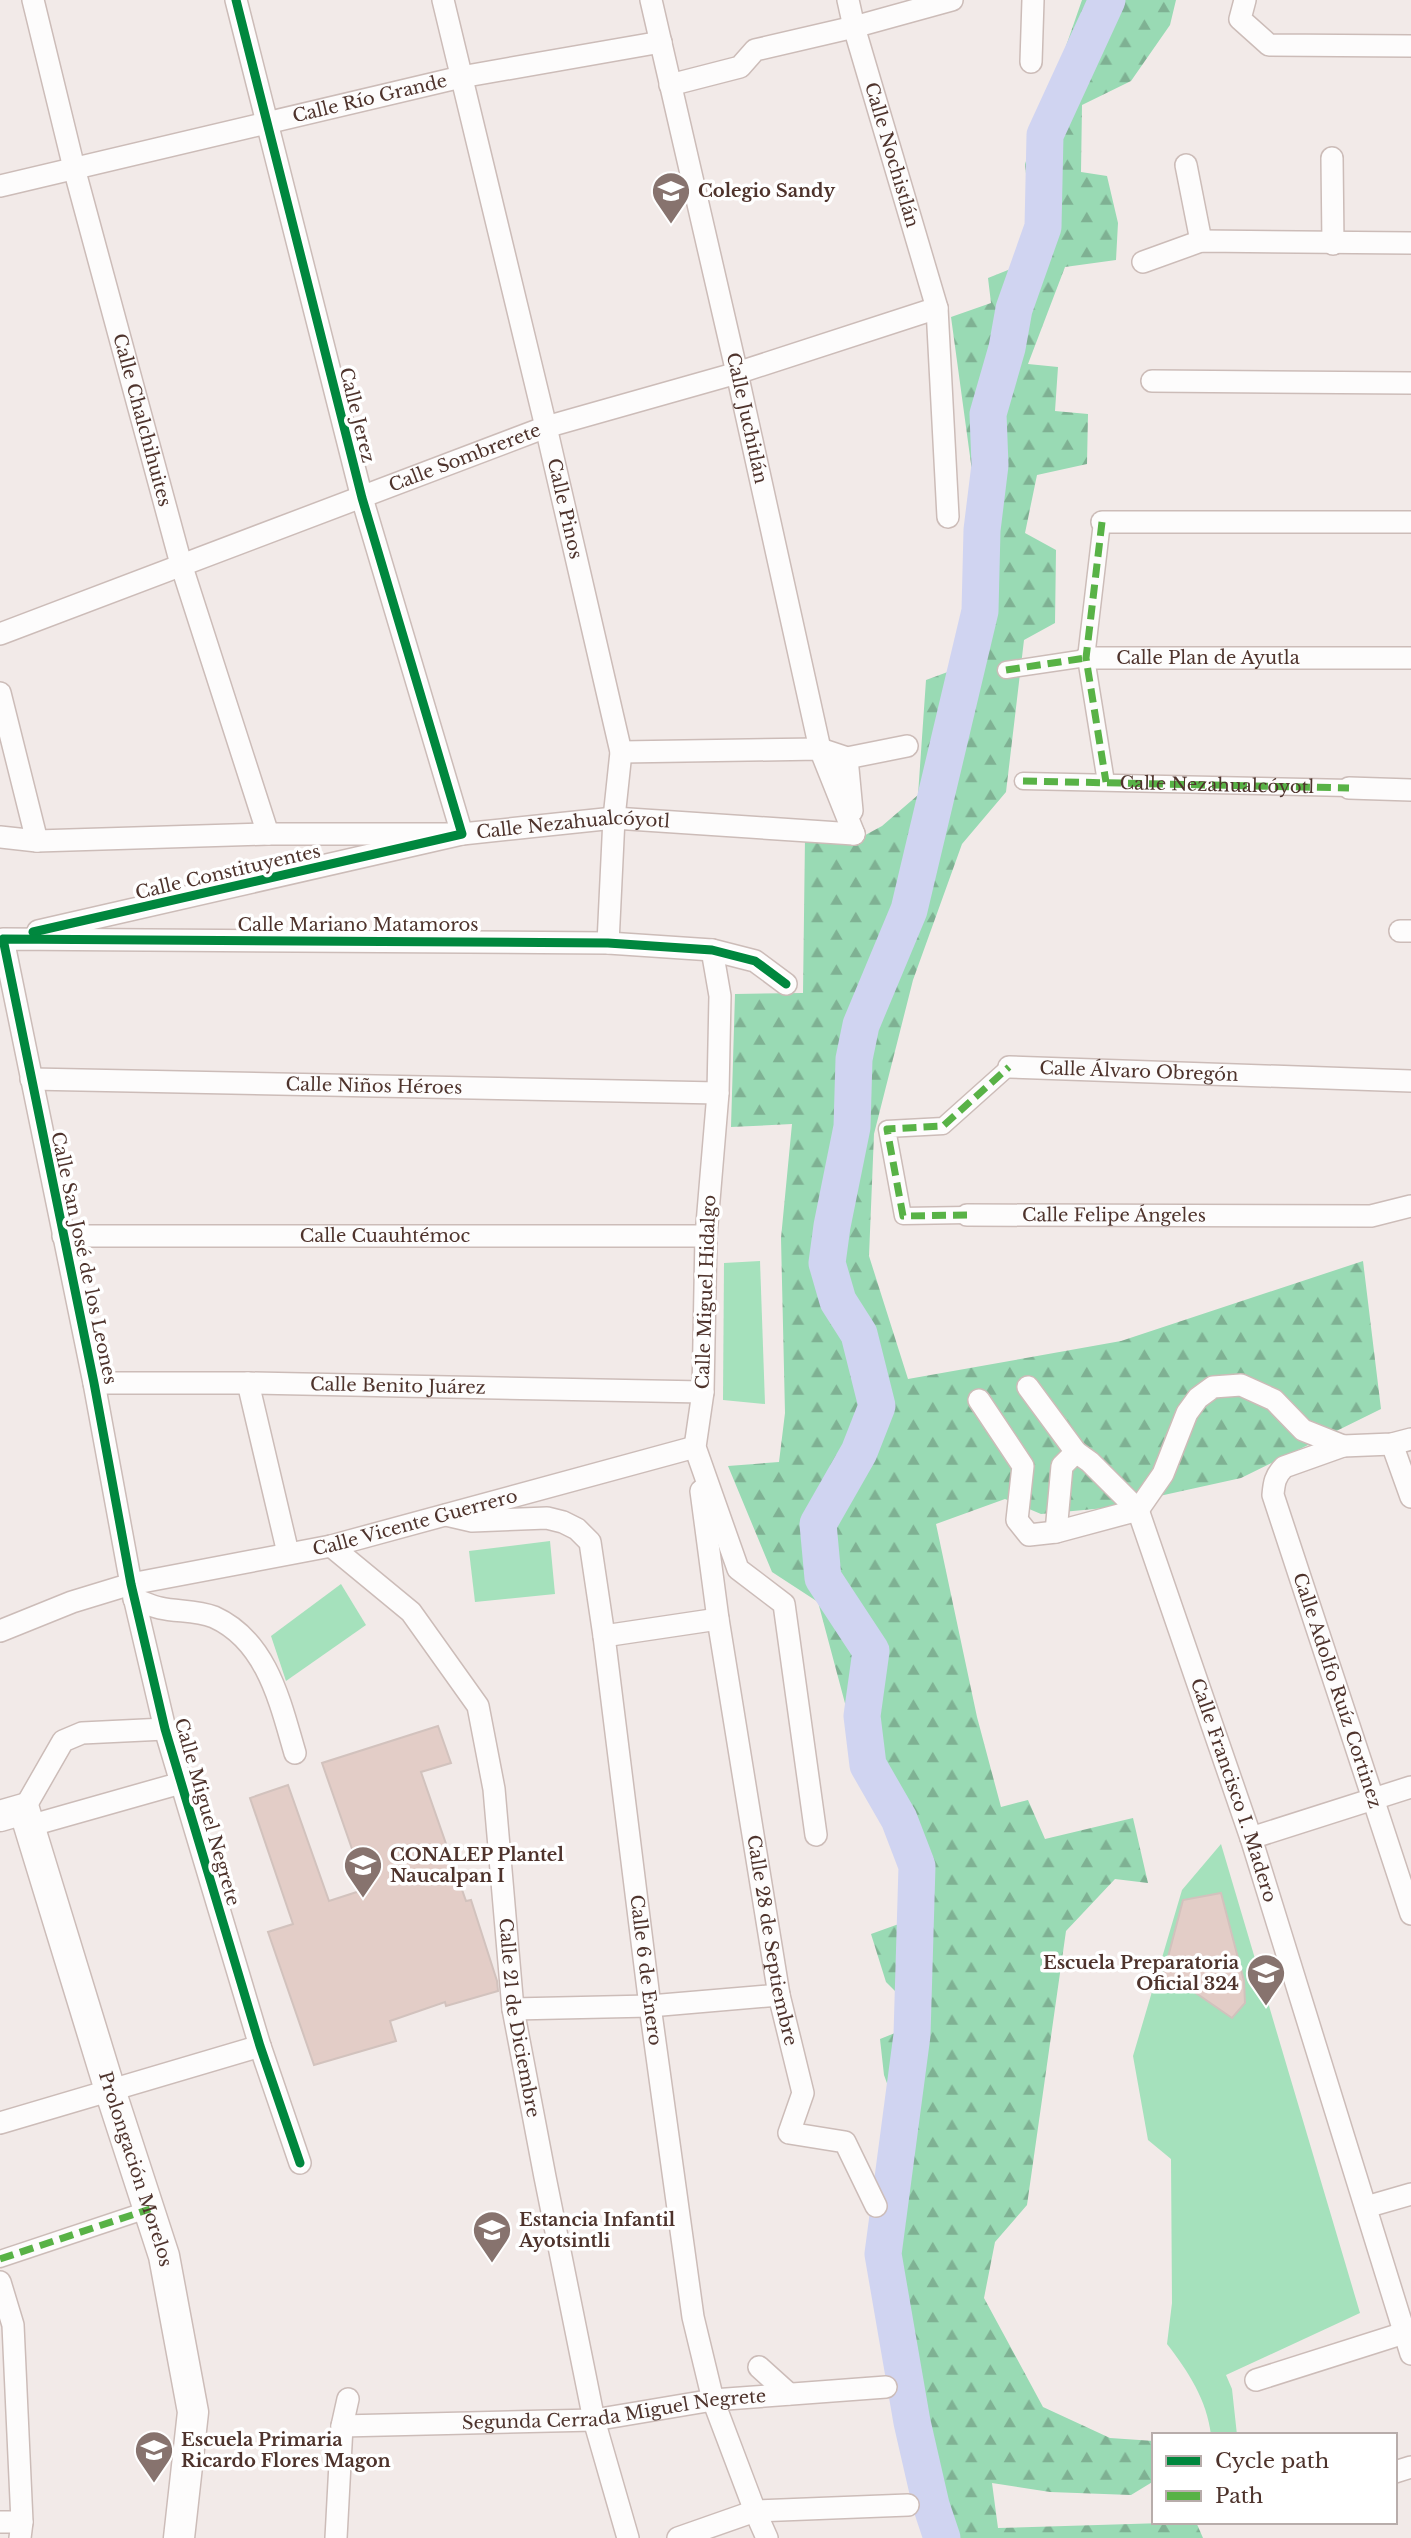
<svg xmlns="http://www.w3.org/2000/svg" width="1411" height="2538" font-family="'Libre Baskerville',serif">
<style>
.forest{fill:url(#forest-firs)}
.green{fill:#a5e1bc}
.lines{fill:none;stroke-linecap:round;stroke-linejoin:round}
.river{stroke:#d0d4f1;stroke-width:37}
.building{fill:#e3cdc7;stroke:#d2c2bd;stroke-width:2}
.pedestrian-casing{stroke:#ccbcb8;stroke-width:19}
.minor-casing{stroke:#ccbcb8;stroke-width:24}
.secondary-casing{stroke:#ccbcb8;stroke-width:33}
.pedestrian{stroke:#fdfcfc;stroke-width:16}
.minor{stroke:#fdfcfc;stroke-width:21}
.secondary{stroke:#fdfcfc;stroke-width:30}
.quiet{stroke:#58b246;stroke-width:7;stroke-dasharray:14 7;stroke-linecap:butt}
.cycleway-casing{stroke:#fff;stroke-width:13}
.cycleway{stroke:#00873e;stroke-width:9}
.labels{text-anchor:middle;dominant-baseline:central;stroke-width:7;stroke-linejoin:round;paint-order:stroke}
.street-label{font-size:18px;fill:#4e332c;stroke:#fff}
.poi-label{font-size:18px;font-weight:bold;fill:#4e332c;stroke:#fff;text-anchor:start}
</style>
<defs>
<pattern id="forest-firs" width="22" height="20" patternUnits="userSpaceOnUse" patternTransform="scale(1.75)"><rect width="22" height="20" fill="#99dab4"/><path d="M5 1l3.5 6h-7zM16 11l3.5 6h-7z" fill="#7fb193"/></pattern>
</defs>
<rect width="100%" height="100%" fill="#f2eae8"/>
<!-- forest -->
<polygon class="forest" points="1082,0 1176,0 1170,25 1131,81 1082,105 1081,172 1107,176 1118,223 1116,260 1065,267 1028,364 1058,367 1055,411 1088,414 1087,464 1037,475 1025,533 1056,550 1055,623 1024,640 1006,792 962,844 913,980 874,1134 869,1256 908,1379 1121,1341 1363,1261 1381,1409 1241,1478 1105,1508 1041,1514 1005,1499 936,1524 977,1717 1001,1807 1028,1800 1045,1839 1133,1818 1148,1883 1115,1879 1066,1931 1027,2205 995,2242 984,2298 1043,2407 1110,2438 1154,2441 1154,2481 1131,2495 1050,2492 992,2483 998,2528 1196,2522 1203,2538 942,2538 922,2398 895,2279 913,2155 884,2075 880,2039 900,2031 905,2001 886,1982 871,1934 921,1916 910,1867 862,1767 818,1602 772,1572 728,1466 779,1462 785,1413 781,1238 792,1124 731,1127 735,994 803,993 805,837 858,839 882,826 918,795 926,680 953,670 966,582 972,471 951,317 991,303 988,278 1018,266 1032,233 1025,164"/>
<!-- green -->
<g class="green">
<polygon points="760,1261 765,1404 723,1400 724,1263"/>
<polygon points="550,1541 555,1594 475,1602 469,1551"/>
<polygon points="341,1584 366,1625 286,1681 271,1636"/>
<path d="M1221,1844L1360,2313L1226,2375L1232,2389L1237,2435H1211C1207,2400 1188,2371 1167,2344L1172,2303L1171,2159L1148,2140L1133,2056L1182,1890Z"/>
</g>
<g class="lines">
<!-- river -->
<polyline class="river" points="942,2538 931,2505 912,2422 883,2254 912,2035 917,1866 899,1819 868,1765 862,1716 871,1651 823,1578 818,1524 859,1452 877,1406 859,1334 838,1301 827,1263 832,1226 852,1127 854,1059 861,1025 909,910 980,611 982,530 990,465 988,414 1007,348 1014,309 1043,227 1045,135 1107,0"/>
</g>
<!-- building -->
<g class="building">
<polygon points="438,1726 451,1763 421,1772 466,1901 471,1900 497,1981 498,1991 446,2006 445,2002 390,2021 396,2041 314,2065 268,1932 293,1924 250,1798 288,1785 329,1901 366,1889 322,1763"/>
<polygon points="1221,1893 1244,1981 1245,2003 1232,2018 1187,1987 1162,1980 1183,1900"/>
</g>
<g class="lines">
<!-- pedestrian casing -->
<g class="pedestrian-casing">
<g id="pedestrian">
<polyline points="1102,522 1086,658 1106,782"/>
<polyline points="1006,670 1086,658"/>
<path id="s1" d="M1023,781L1349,788"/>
<polyline points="967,1215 903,1216 887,1129 943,1126 1009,1067"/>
<polyline points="0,2259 150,2209"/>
</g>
</g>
<!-- minor casing -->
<g class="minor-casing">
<g id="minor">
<path id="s2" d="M33,0L74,168L181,564L268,834"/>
<path id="s3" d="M443,0L546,427L621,752L614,818L608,943"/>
<path id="s4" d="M651,0L737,373L820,749L854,834"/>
<path id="s5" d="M848,0L854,27L937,308L948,517"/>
<polyline points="1245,0 1240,19 1269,45 1411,46"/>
<polyline points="1031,62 1033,0"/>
<polyline points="670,85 740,67 755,50 854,27 952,0"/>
<polyline points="1332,158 1333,244"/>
<polyline points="1186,165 1201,241"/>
<path id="s6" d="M0,186L461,77L661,42"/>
<polyline points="1143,262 1201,241 1411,243"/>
<polyline points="1152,381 1411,383"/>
<polyline points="1102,522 1411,522"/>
<path id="s7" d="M0,634L546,427L737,373L937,308"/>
<path id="s8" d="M1086,658H1411"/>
<polyline points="0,693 37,841"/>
<polyline points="621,752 820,749 847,758 907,746"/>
<polyline points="847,758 852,811"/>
<polyline points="1349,788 1411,790"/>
<path id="s9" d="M0,837L37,841L268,834H462L614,818L854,834"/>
<polyline points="38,931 462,834 362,498 236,0"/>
<polyline points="1400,931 1411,931"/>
<polyline points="712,950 720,996 718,1093 706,1236 703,1392 695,1447 738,1569 784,1604 816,1835"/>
<path id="s10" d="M1009,1067L1411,1081"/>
<path id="s11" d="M31,1079L718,1093"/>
<path id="s12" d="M967,1215L1371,1216L1411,1206"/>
<path id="s13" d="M63,1236H706"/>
<path id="s14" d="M94,1383H248L703,1392"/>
<polyline points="248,1383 288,1553"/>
<path id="s15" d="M1028,1387L1076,1452L1090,1462L1138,1510L1251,1838L1411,2354"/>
<polyline points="979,1400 1023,1466 1017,1520 1029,1535 1056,1532 1138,1510"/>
<path id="s16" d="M1411,1439L1392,1444L1343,1446L1284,1467C1275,1476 1274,1483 1273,1495L1411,1914"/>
<polyline points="1392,1444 1411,1497"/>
<path id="s17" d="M701,1491L718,1619L779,1995L803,2093L789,2133L845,2142L876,2206"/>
<polyline points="1138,1510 1163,1474 1187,1413 1198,1398 1213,1387 1241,1385 1274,1400 1303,1430 1343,1446"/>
<path id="s18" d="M446,1515L472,1521L547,1518L563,1522L577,1529L590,1542L604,1636L650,2006L693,2317L713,2400L755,2511L767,2538"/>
<polyline points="1056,1532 1062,1466 1076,1452"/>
<path id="s19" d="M331,1546L411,1612L478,1706L494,1789L513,2009L545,2177L594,2420L628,2538"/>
<path d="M134,1599C143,1602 151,1606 160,1608C178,1612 196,1610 214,1617C267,1641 280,1702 295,1753"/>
<path id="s20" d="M0,1631L72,1602L131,1584L331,1546L695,1447"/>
<polyline points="604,1636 718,1619"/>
<polyline points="24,1809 63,1741 82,1733 165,1729"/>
<polyline points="29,1826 181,1783"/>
<polyline points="1251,1838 1411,1787"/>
<polyline points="513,2009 650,2006 779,1995"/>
<polyline points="0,2123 260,2046"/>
<polyline points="300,2163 260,2046 165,1729 131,1584 94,1383 3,939 608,943 712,950 755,961 786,984"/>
<polyline points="1366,2207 1411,2194"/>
<polyline points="0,2282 13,2325 22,2522 20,2538"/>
<polyline points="759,2367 789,2394"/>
<polyline points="1256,2380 1404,2333"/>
<path id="s21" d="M342,2426L594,2420L713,2400L886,2387"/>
<polyline points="1395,2472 1411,2467"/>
<polyline points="0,2522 22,2522"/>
<polyline points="336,2538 342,2426 348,2399"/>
<polyline points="678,2538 755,2511 908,2505"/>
</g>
</g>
<!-- secondary casing -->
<g class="secondary-casing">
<g id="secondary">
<path id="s22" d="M0,1816L24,1809L110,2090L164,2256L193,2412L179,2538"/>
</g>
</g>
<!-- pedestrian -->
<use href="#pedestrian" class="pedestrian"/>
<!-- minor -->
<use href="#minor" class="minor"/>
<!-- secondary -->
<use href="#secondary" class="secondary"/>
<!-- quiet -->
<g class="quiet">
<polyline points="1102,522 1086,658 1106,782"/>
<polyline points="1006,670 1086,658"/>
<polyline points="1023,781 1349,788"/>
<polyline points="967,1215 903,1216 887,1129 943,1126 1009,1067"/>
<polyline points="0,2259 150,2209"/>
</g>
<!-- cycleway casing -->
<g class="cycleway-casing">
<g id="cycleway">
<polyline points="33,932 462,834 362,498 236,0"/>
<polyline points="300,2163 260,2046 165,1729 131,1584 94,1383 3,939 608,943 712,950 755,961 786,984"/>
</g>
</g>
<!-- cycleway -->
<use href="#cycleway" class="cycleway"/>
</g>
<!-- icons -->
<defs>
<g id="school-pin" transform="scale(2.0125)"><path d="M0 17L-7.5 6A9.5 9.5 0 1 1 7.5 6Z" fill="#87736e" stroke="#fff"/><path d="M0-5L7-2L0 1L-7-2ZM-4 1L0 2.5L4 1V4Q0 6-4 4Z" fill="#fff"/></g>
</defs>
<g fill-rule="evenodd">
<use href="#school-pin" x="671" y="191"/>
<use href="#school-pin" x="363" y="1865"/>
<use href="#school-pin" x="1266" y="1973"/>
<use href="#school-pin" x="492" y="2230"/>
<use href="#school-pin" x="154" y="2450"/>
</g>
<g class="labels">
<!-- street labels -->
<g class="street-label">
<text stroke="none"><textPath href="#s6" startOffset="380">Calle Río Grande</textPath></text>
<text stroke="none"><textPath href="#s5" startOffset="161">Calle Nochistlán</textPath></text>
<text transform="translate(357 415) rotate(76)">Calle Jerez</text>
<text stroke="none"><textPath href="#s2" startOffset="434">Calle Chalchihuites</textPath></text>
<text stroke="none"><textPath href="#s4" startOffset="429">Calle Juchitlán</textPath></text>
<text stroke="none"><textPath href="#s7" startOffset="497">Calle Sombrerete</textPath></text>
<text stroke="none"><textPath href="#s3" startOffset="523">Calle Pinos</textPath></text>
<text stroke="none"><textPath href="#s8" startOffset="122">Calle Plan de Ayutla</textPath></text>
<text stroke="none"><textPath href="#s1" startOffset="194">Calle Nezahualcóyotl</textPath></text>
<text stroke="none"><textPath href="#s9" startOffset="574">Calle Nezahualcóyotl</textPath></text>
<text transform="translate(228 872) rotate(-13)">Calle Constituyentes</text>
<text x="358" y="925">Calle Mariano Matamoros</text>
<text stroke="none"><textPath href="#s10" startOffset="130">Calle Álvaro Obregón</textPath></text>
<text stroke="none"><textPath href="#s11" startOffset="343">Calle Niños Héroes</textPath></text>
<text stroke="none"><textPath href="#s12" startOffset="147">Calle Felipe Ángeles</textPath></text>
<text stroke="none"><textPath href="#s13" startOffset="322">Calle Cuauhtémoc</textPath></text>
<text transform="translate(84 1258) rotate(78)">Calle San José de los Leones</text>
<text transform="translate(706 1292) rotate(-88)">Calle Miguel Hidalgo</text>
<text stroke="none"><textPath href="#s14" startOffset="304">Calle Benito Juárez</textPath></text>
<text stroke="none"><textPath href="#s20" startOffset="430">Calle Vicente Guerrero</textPath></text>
<text stroke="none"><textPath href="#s16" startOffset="368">Calle Adolfo Ruíz Cortinez</textPath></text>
<text stroke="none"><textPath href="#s15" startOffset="462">Calle Francisco I. Madero</textPath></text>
<text transform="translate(207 1812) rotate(74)">Calle Miguel Negrete</text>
<text stroke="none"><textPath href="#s17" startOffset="455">Calle 28 de Septiembre</textPath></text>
<text stroke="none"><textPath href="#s18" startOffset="584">Calle 6 de Enero</textPath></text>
<text stroke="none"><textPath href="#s19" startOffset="534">Calle 21 de Diciembre</textPath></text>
<text stroke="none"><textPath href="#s22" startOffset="402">Prolongación Morelos</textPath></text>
<text stroke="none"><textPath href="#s21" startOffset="273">Segunda Cerrada Miguel Negrete</textPath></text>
</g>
<!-- poi labels -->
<g class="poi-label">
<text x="698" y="191">Colegio Sandy</text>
<text x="390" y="1855">CONALEP Plantel<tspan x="390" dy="21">Naucalpan I</tspan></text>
<text x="1239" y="1963" text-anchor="end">Escuela Preparatoria<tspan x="1239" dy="21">Oficial 324</tspan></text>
<text x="519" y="2220">Estancia Infantil<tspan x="519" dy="21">Ayotsintli</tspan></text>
<text x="181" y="2440">Escuela Primaria<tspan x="181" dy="21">Ricardo Flores Magon</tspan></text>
</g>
</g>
<!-- legend -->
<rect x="1152" y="2433" width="245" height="91" fill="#ffffff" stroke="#b8adab" stroke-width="2"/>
<rect x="1166" y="2456" width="35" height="10" fill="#00873e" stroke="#b8adab" stroke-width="2"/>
<text x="1215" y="2468" font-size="21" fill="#4e332c">Cycle path</text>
<rect x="1166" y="2491" width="35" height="10" fill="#58b246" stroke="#b8adab" stroke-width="2"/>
<text x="1215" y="2503" font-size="21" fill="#4e332c">Path</text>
</svg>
